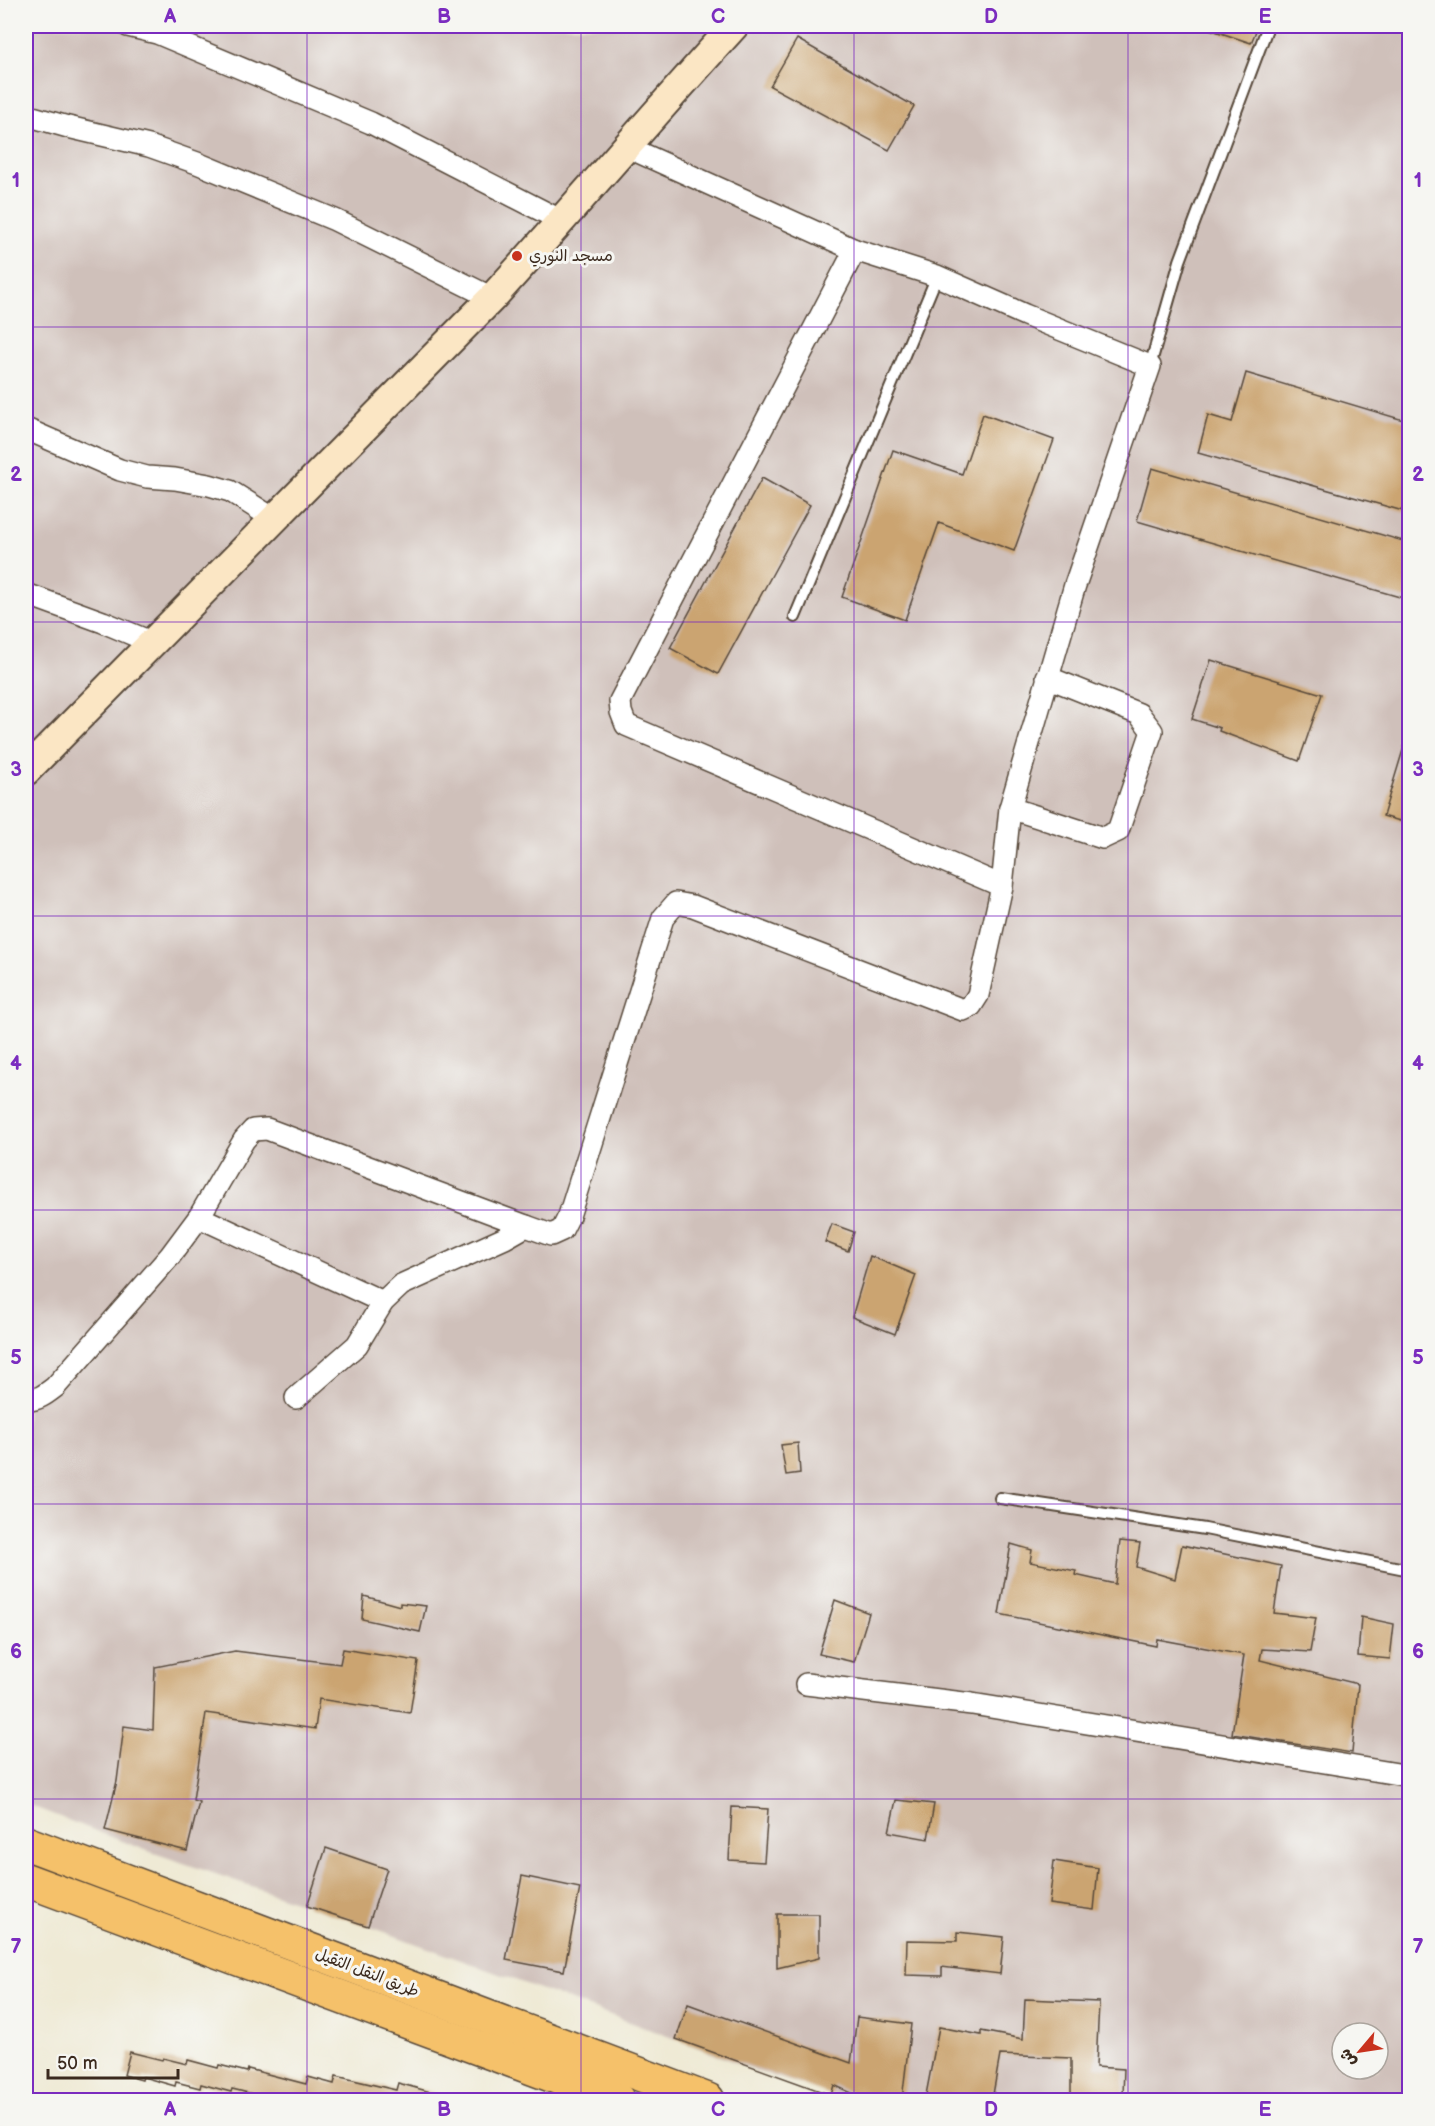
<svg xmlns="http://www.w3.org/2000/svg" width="1435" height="2126" font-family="'Balsamiq Sans','Playpen Sans Arabic',sans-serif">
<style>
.industrial{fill:#cfc0ba;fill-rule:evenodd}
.building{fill:#cba471}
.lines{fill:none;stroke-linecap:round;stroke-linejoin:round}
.service-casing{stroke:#564739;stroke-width:14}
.minor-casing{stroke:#564739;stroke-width:24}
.secondary-casing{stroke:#564739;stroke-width:32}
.trunk-casing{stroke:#564739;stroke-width:36}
.service{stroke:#fff;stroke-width:10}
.minor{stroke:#fff;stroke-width:21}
.secondary{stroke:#fbe6c4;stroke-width:28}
.trunk{stroke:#f5c16b;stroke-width:33}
.grid{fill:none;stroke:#7b2cbf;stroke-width:1.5;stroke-opacity:0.55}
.poi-dot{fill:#c8321e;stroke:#f6f6f2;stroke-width:2}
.labels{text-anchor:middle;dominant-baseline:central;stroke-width:6;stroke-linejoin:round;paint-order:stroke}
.poi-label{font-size:16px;fill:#3b2a1e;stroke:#f6f6f2;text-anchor:start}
.street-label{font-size:16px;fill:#3b2a1e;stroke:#f6f6f2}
.neatline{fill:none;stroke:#7b2cbf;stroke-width:2}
.grid-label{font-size:20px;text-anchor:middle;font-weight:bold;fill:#7b2cbf}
</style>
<rect width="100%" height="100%" fill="#f6f6f2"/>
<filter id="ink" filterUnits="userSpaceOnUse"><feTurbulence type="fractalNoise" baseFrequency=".0167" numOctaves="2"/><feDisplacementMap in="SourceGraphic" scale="12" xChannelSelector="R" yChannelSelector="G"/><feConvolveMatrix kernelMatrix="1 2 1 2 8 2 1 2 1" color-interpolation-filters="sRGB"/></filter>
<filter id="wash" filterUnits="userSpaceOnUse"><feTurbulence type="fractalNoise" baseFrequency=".008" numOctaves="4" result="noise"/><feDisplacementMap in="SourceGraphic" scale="24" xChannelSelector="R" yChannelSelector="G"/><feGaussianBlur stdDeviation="1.35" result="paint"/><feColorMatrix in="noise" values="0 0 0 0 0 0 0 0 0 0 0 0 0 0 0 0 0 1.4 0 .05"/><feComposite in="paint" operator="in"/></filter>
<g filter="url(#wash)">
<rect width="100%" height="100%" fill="#efead5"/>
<!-- industrial -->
<path class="industrial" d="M26,26H1409V2100H850L757,2071L676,2039L368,1926L148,1851L26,1804ZM1342,2033H1378V2069H1342Z"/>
<g id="blocks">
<!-- building -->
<g class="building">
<polygon points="1207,26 1258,26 1251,43 1206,28"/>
<polygon points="797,39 914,106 889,150 770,86"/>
<polygon points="1246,373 1410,422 1410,513 1198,453 1208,415 1232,422"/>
<polygon points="983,414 1054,440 1014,551 939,523 905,620 842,597 893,450 962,474"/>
<polygon points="1152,468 1410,543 1410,600 1137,521"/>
<polygon points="762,478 810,505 718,674 670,648"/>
<polygon points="1211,660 1322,694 1299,761 1219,731 1220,728 1192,719"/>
<polygon points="1406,740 1410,740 1410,824 1383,816"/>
<polygon points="832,1224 854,1232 848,1251 825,1242"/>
<polygon points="870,1256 916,1275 895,1334 852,1317"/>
<polygon points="798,1443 800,1473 786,1475 781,1445"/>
<polygon points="1120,1541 1140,1543 1136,1567 1175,1579 1182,1545 1281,1566 1274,1613 1316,1618 1310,1652 1262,1649 1260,1660 1358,1684 1352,1753 1232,1734 1244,1655 1157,1639 1156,1646 999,1614 1011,1544 1032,1550 1030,1562 1076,1571 1075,1575 1115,1584"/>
<polygon points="364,1596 400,1606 400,1603 426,1606 420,1632 362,1619"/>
<polygon points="835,1600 869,1613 854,1662 819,1654"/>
<polygon points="1361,1617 1394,1624 1390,1659 1358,1656"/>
<polygon points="343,1649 418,1661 410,1713 319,1699 315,1729 206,1713 193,1800 199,1802 187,1851 105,1830 117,1781 124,1726 153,1730 155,1667 235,1651 340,1664"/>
<polygon points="896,1800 934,1804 928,1839 889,1832"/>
<polygon points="732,1807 768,1809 764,1862 729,1860"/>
<polygon points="326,1848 387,1869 368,1926 307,1906"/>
<polygon points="1054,1861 1098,1868 1094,1910 1049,1904"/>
<polygon points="522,1876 580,1888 564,1971 506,1960"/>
<polygon points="777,1914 819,1914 819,1958 777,1968"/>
<polygon points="957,1932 1004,1937 1000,1974 942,1967 942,1976 906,1975 907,1940 957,1941"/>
<polygon points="1025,1999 1099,2002 1096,2067 1124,2069 1123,2095 1071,2096 1071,2058 1000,2055 992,2100 925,2100 939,2027 981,2035 981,2031 1023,2039"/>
<polygon points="688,2004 851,2063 857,2017 911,2024 902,2100 867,2100 834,2085 831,2095 676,2039"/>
<polygon points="130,2052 162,2060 163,2058 187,2064 188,2060 218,2068 219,2065 247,2072 248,2069 306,2084 308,2077 334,2084 336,2076 396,2090 398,2083 445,2096 445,2100 337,2100 322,2097 322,2100 303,2100 290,2097 290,2100 277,2100 232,2089 231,2092 201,2084 200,2088 176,2082 175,2086 143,2077 142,2080 124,2075"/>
</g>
</g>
</g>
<g filter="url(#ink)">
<use href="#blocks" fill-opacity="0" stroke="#564739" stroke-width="1.5"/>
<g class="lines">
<!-- service casing -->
<g class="service-casing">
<g id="service">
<polyline points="1150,366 1180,261 1268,26"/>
<polyline points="795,617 937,276"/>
<polyline points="1000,1498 1205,1529 1410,1570"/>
</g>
</g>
<!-- minor casing -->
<g class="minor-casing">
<g id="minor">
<polyline points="128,26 157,33 371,123 562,221"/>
<polyline points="26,115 68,127 149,146 197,163 335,220 492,298"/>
<polyline points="625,146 855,250 937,276 1025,315 1150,366 1075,585 1010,808 1103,838 1118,831 1152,731 1139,714 1047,677"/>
<polyline points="26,429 120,470 147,477 175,479 209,485 230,491 274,519"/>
<polyline points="26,594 103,622 153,643"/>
<polyline points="1002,886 1010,808"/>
<polyline points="199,1217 383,1302"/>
<polyline points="526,1226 551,1235 562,1230 569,1216 663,918 676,903 693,906 963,1010 971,1006 978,995 1002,886 626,725 621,712 620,701 855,250"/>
<path d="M26,1400C37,1401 46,1394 55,1387L170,1256L199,1217L244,1140L253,1130L267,1129L526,1226L505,1238L401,1285L383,1302L357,1345L296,1398"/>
<polyline points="806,1684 972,1704 1410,1776"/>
</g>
</g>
<!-- secondary casing -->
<g class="secondary-casing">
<path id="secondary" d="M26,771L492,298C574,208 652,116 734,26"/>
</g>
<!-- trunk casing -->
<g class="trunk-casing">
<g id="trunk">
<polyline points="26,1843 708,2100"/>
<polyline points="26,1880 618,2100"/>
</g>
</g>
<!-- service -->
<use href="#service" class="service"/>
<!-- minor -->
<use href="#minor" class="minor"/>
<!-- secondary -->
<use href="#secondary" class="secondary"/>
<!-- trunk -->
<use href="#trunk" class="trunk"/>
</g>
</g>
<!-- grid -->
<path class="grid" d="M307,26V2100M581,26V2100M854,26V2100M1128,26V2100M26,327H1410M26,622H1410M26,916H1410M26,1210H1410M26,1504H1410M26,1799H1410"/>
<!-- markers -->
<circle class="poi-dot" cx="517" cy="256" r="6"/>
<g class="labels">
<!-- poi labels -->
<g class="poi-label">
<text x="529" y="256">مسجد النوري</text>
</g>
<!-- street labels -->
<g class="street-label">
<text transform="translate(367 1973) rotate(21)">طريق النقل الثقيل</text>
</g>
</g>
<!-- margin -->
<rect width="1435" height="2126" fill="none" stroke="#f6f6f2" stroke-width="66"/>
<!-- north arrow -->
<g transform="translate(1360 2051) rotate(241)"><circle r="28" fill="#f6f6f2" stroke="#aba49d" stroke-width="1.5"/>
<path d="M0-4.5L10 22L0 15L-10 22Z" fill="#c8321e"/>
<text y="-9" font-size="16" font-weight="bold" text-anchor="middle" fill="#3b2a1e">ش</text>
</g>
<!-- scale -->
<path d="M48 2069v9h130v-9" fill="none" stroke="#3b2a1e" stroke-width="3"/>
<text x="57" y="2069" font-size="18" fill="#3b2a1e" stroke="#f6f6f2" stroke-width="4.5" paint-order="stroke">50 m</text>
<rect x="33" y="33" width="1369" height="2060" class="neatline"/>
<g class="grid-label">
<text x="170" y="23">A</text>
<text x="444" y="23">B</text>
<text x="718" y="23">C</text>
<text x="991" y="23">D</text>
<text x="1265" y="23">E</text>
<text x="16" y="187">1</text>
<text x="1418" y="187">1</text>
<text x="16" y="481">2</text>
<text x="1418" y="481">2</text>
<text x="16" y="776">3</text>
<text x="1418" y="776">3</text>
<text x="16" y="1070">4</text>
<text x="1418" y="1070">4</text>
<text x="16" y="1364">5</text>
<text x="1418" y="1364">5</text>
<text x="16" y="1658">6</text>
<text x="1418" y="1658">6</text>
<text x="16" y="1953">7</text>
<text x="1418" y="1953">7</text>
<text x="170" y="2116">A</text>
<text x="444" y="2116">B</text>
<text x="718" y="2116">C</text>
<text x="991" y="2116">D</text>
<text x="1265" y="2116">E</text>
</g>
</svg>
